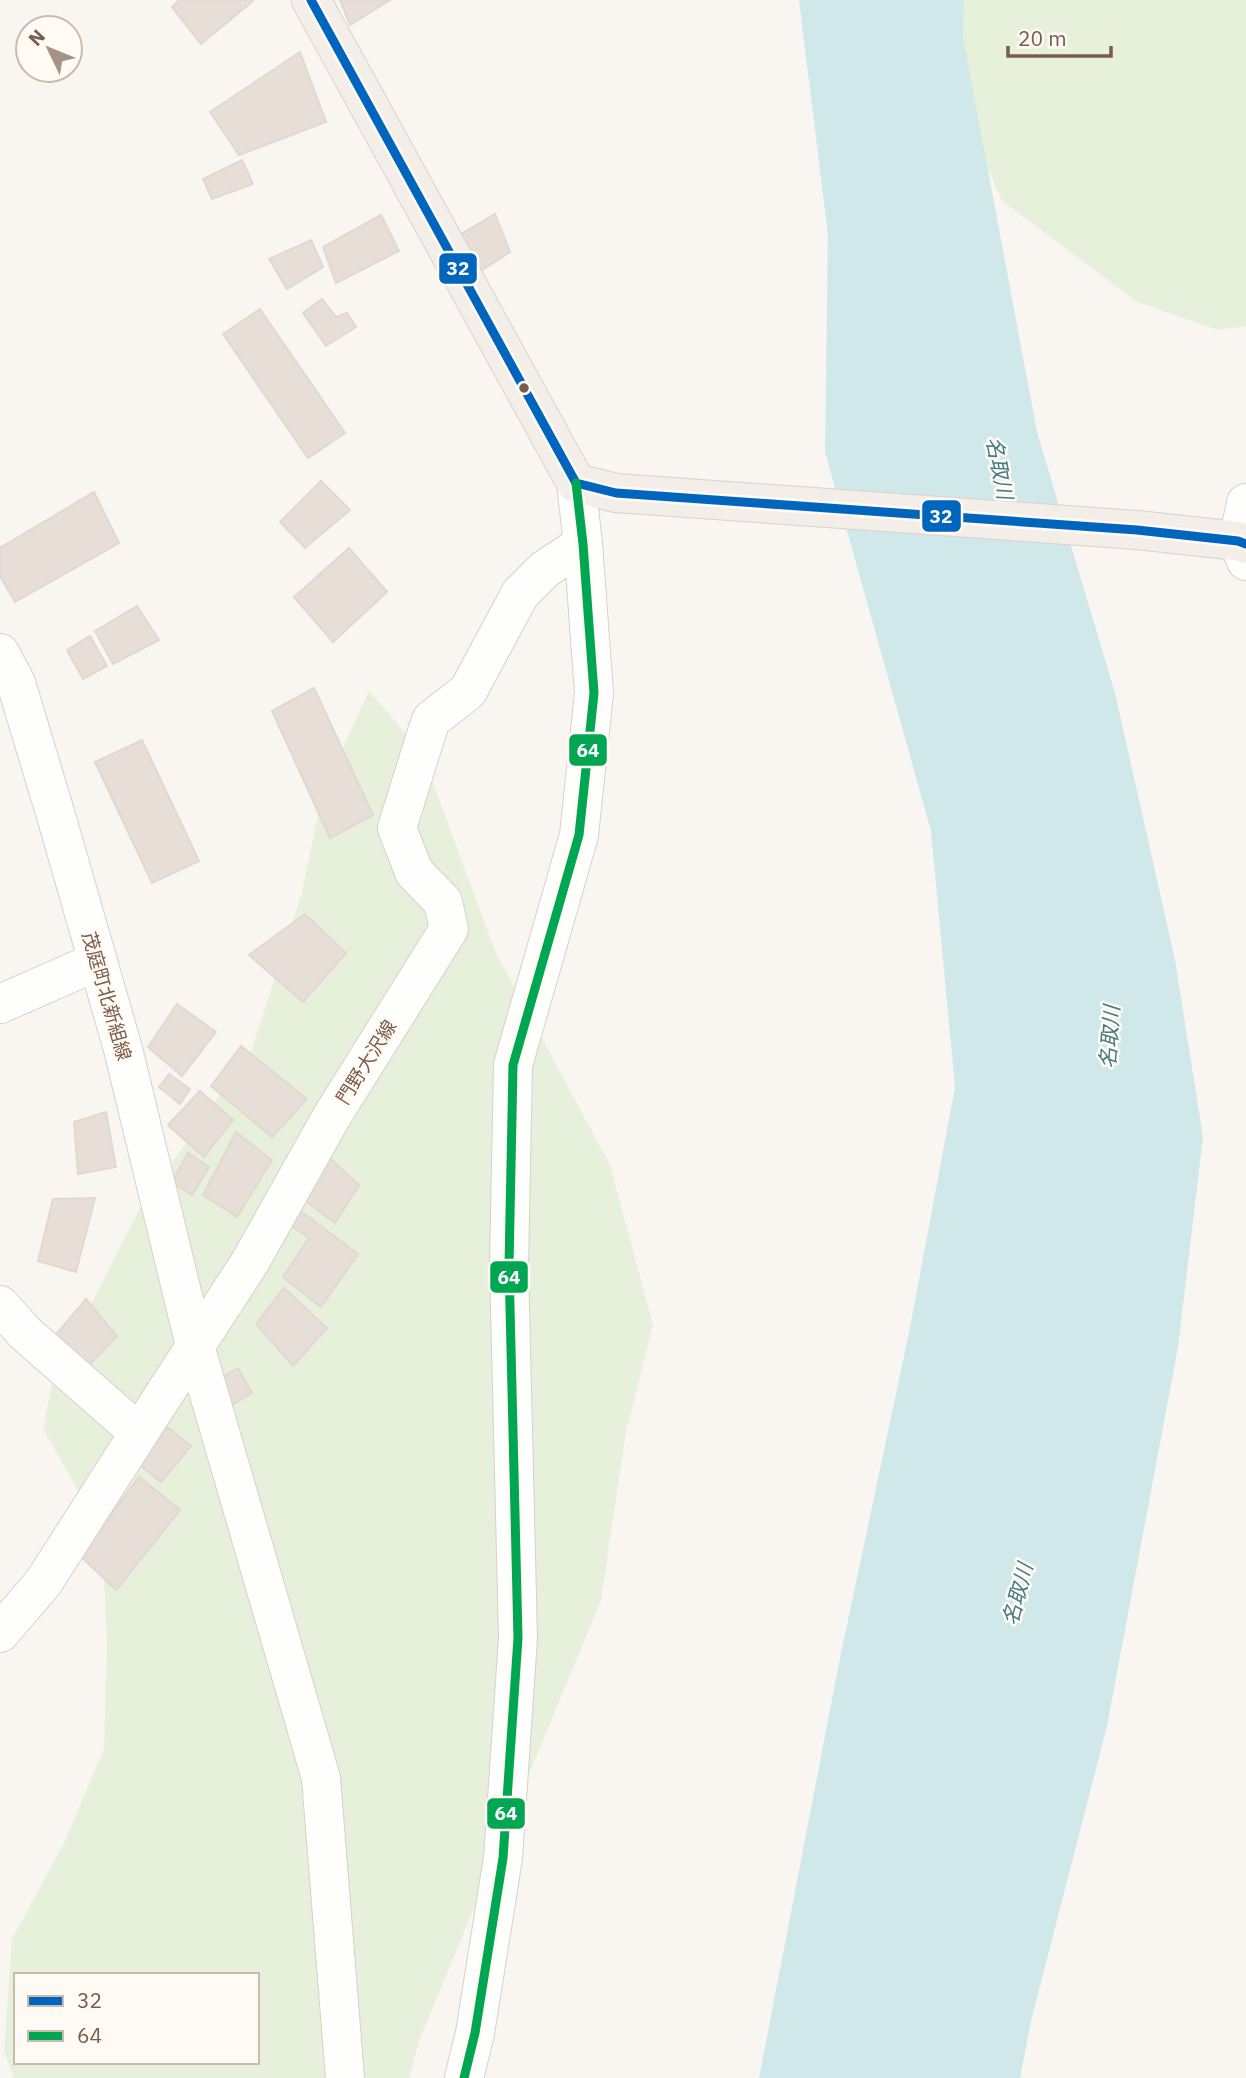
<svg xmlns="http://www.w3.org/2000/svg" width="1246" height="2078" font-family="'IBM Plex Sans','Noto Sans JP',sans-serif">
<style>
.green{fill:#e7f0db;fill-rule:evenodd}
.water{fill:#d0e8ea}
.building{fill:#e6ded7;stroke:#e2d8d2;stroke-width:2}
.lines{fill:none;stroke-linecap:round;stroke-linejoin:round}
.minor-casing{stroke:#d7d1cb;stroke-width:40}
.major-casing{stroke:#dad1cc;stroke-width:40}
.minor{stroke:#fefefd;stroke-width:38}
.major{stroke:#f3eee8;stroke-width:38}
.bus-1-casing{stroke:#fffaf3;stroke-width:14}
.bus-2-casing{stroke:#fffaf3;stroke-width:14}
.bus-1{stroke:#0065bd;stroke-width:9}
.bus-2{stroke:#00a651;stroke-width:9}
.bus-dot{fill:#7a5c4d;stroke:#fffaf3;stroke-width:2.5}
.labels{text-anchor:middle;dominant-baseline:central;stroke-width:5;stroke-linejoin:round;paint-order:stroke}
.street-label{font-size:19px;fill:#7a5c4d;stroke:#fffaf3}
.water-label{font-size:21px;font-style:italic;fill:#437c86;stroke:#fffaf3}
.line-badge{stroke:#fffaf3;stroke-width:2.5}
.badge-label{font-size:19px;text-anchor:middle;font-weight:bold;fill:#fff}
</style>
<rect width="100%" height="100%" fill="#f9f5f0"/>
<!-- green -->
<g class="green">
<polygon points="904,0 1246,0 1246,326 1218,330 1137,302 1002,201 935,43"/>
<path d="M369,691L421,751L496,953L610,1165L653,1325L626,1431L601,1600L419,2041L409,2078H14L4,2051L12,1939L64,1843L104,1749L107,1644L102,1532L43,1429L53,1379L140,1208L252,1049L302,892L323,791ZM16,1975H257V2062H16Z"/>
</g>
<!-- water -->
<polygon class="water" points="799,0 964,0 963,37 1037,432 1115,693 1175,960 1203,1137 1178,1347 1107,1726 1031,2021 1020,2078 759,2078 841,1653 910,1328 955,1087 931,831 825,452 828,235"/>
<!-- building -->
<g class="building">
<polygon points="179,0 252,0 253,1 201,44 172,7"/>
<polygon points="340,0 390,0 350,25"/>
<polygon points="300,52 326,122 239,155 210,112"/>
<polygon points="242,160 253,184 212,199 203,179"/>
<polygon points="495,214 510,252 476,274 456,237"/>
<polygon points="381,215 399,251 336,283 323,247"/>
<polygon points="311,240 323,267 287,289 269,259"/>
<polygon points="322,299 336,317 347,313 356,327 326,346 303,313"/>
<polygon points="260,309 345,433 308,458 223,334"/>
<polygon points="321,481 350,510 305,548 280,522"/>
<polygon points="94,492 119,543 15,602 0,576 0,548"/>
<polygon points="349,548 387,592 333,642 294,597"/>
<polygon points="137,606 159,640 113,664 95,631"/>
<polygon points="90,636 107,666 83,679 67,650"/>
<polygon points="314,688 373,815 330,838 272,711"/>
<polygon points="142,740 199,861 152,883 95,762"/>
<polygon points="305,914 346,953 303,1002 249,955"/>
<polygon points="177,1004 216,1032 182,1076 148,1047"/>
<polygon points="241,1046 307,1099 272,1137 211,1086"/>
<polygon points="169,1074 190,1089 180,1104 159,1087"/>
<polygon points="200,1091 233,1120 204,1157 168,1125"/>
<polygon points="106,1112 116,1167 78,1174 74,1122"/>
<polygon points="236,1132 272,1160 237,1217 203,1195"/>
<polygon points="323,1152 359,1185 335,1223 299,1196"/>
<polygon points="188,1153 209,1167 192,1195 172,1182"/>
<polygon points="95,1198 76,1272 38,1261 53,1199"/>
<polygon points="290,1203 358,1254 321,1307 283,1277 309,1238 282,1219"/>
<polygon points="284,1288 327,1328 293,1366 256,1324"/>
<polygon points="86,1299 117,1336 82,1373 48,1344"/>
<polygon points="238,1368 252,1393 230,1406 219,1379"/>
<polygon points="161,1422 191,1446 161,1482 134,1460"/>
<polygon points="139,1477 180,1510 116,1590 80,1556"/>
</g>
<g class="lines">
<!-- minor casing -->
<g class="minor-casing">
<g id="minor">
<polyline points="1246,503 1238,541 1246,561"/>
<polyline points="0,653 16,683 57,819 123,1049 195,1346 321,1778 345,2078"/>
<polyline points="0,1004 98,961"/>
<polyline points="0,1305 25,1333 139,1433 250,1262 332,1116 449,929 443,902 414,872 397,828 425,738 431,720 468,691 520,594 545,569 583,544"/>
<polyline points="0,1633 43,1583 139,1433"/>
<polyline points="464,2078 475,2033 503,1858 518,1638 509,1266 513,1065 579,835 594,693 583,544 576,483"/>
</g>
</g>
<!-- major casing -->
<g class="major-casing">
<polyline id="major" points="311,0 576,483 616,493 1137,530 1238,541 1246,544"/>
</g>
<!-- minor -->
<use href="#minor" class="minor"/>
<!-- major -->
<use href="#major" class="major"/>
<!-- bus-1 casing -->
<g class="bus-1-casing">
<polyline id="bus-1" points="311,0 576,483 616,493 1137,530 1238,541 1246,544"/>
</g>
<!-- bus-2 casing -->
<g class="bus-2-casing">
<polyline id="bus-2" points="464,2078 475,2033 503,1858 518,1638 509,1266 513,1065 579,835 594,693 583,544 576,483"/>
</g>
<!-- bus-1 -->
<use href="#bus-1" class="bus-1"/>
<!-- bus-2 -->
<use href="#bus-2" class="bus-2"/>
</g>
<!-- markers -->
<circle class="bus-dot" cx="524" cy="388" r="6"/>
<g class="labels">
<!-- street labels -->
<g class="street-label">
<text transform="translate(107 996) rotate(74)">茂庭町北新組線</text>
<text transform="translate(366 1062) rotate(-58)">門野大沢線</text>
</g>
<!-- water labels -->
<g class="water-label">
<text transform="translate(1000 468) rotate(79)">名取川</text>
<text transform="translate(1109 1037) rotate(-86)">名取川</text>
<text transform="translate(1017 1594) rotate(-75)">名取川</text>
</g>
</g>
<g class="line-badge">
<rect x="438" y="252" width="40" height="33" rx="7" fill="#0065bd"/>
<rect x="921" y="499" width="41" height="34" rx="7" fill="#0065bd"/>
<rect x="568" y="733" width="40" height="34" rx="7" fill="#00a651"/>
<rect x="489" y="1260" width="40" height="34" rx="7" fill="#00a651"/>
<rect x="486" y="1797" width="40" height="33" rx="7" fill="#00a651"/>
</g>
<g class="badge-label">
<text x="458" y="275">32</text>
<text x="941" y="523">32</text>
<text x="588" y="757">64</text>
<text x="509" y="1284">64</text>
<text x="506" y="1820">64</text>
</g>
<!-- legend -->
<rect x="14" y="1973" width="245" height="91" fill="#fffaf3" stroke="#cabbb1" stroke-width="2"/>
<rect x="28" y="1996" width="35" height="10" fill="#0065bd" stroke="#cabbb1" stroke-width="2"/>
<text x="77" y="2008" font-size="21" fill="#7a5c4d">32</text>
<rect x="28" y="2031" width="35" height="10" fill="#00a651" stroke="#cabbb1" stroke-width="2"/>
<text x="77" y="2043" font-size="21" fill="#7a5c4d">64</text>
<!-- north arrow -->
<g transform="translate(49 49) rotate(313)"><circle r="33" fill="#fffaf3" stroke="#cabbb1" stroke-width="2"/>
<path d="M0-5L12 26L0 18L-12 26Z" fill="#a69286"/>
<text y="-10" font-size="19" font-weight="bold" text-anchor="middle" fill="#7a5c4d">N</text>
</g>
<!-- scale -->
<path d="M1008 46v10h103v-10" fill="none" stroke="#7a5c4d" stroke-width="3.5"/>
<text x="1018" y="46" font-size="21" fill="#7a5c4d" stroke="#fffaf3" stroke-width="5" paint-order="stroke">20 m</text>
</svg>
